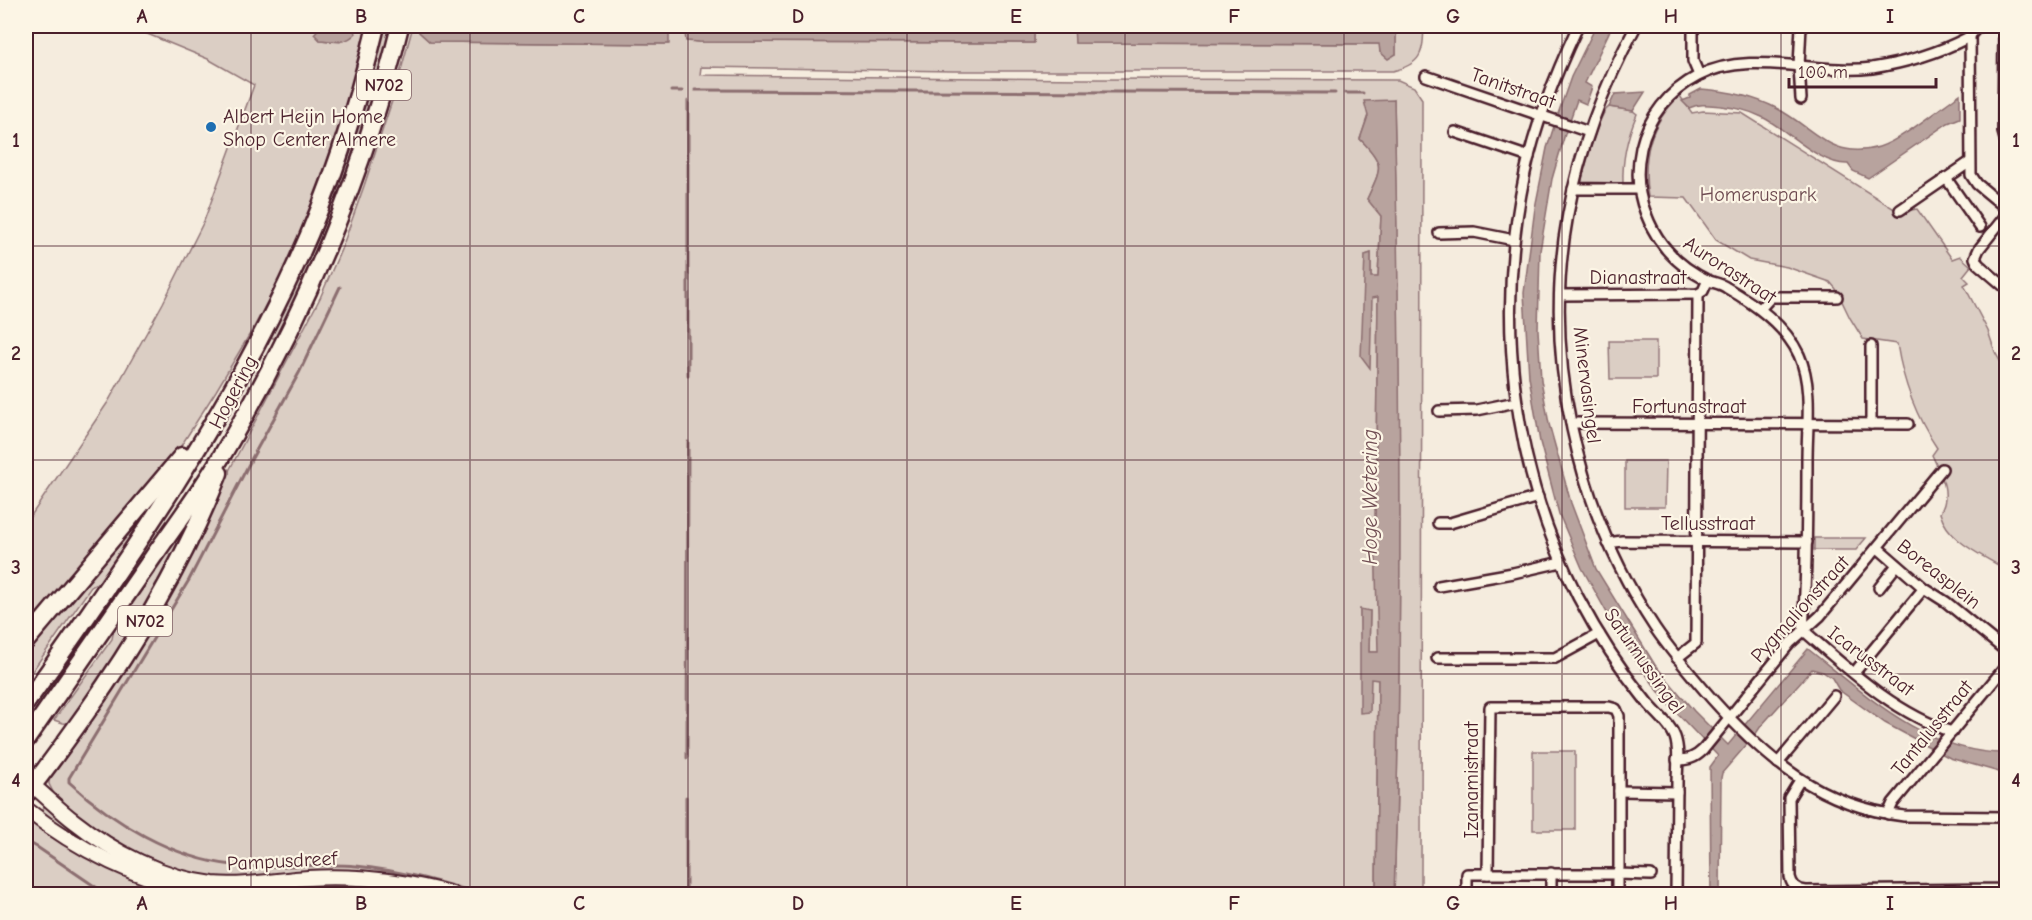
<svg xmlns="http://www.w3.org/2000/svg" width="2032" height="920" font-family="'Comic Neue',sans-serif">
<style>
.green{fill:#dbcec4;stroke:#927678;stroke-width:1.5}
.water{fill:#b8a39e;stroke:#8c6e70;stroke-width:1.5}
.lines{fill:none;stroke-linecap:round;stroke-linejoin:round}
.stream{stroke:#8c6e70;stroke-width:3}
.minor-casing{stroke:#4a1f2b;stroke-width:14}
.secondary-casing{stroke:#4a1f2b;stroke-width:18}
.trunk-casing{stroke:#4a1f2b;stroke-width:21}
.minor{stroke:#fcf5e5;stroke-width:9}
.secondary{stroke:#fcf5e5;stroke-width:14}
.trunk{stroke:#fcf5e5;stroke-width:16}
.grid{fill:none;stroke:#4a1f2b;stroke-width:1.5;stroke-opacity:0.55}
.poi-dot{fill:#1f6fb2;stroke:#fcf5e5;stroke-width:2}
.labels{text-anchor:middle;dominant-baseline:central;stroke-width:4.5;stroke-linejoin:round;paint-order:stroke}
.shield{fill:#fcf5e5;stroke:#7f5f63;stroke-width:1.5}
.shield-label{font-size:18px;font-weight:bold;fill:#4a1f2b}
.street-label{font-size:20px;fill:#4a1f2b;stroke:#fcf5e5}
.poi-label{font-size:20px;fill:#4a1f2b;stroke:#fcf5e5;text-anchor:start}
.park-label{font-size:20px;fill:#6e4b51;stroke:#fcf5e5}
.water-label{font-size:21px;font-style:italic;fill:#704d53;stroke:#fcf5e5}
.neatline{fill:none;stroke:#4a1f2b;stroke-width:2}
.grid-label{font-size:20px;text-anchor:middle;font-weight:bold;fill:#4a1f2b}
</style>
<rect width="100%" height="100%" fill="#f5ecde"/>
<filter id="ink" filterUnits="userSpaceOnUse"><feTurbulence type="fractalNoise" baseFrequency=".0167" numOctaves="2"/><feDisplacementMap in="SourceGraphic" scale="12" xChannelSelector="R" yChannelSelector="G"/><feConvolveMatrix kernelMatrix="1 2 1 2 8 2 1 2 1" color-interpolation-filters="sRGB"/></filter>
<g filter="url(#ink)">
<!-- green -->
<g class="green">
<polygon points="128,26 245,26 243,29 262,30 258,26 324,26 321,26 315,34 320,40 340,42 344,26 341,26 366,26 352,90 319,191 297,245 254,327 216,391 172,460 26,632 26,523 108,402 163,303 204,221 254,85 208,59"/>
<polygon points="384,26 394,26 374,97 341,199 277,340 269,336 365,94"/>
<path d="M413,26H426L419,32L430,42L668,44L669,26H690H688L686,40L699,42L1034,43V29L1030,26H1075V43L1380,44V52L1396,54V26H1424C1423,53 1422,64 1393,71H953L701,67L700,75L1083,79L1398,80L1414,87L1422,99L1421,894H1394C1403,630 1400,365 1394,100L1368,115L1360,139C1386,165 1381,168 1367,199L1381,216L1378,277L1371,278V253L1365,255L1372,297L1378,296L1375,532L1379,652H1369L1370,611L1360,610L1361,655L1371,679H1378L1376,894H463L432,885L218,881L183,872L126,847L86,822L54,794L49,784V773L212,503L320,298L343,245L364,186L395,92Z"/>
<path d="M1680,96L1692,113L1703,111L1742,113L1899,212L1917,209L1952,259L1960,256L1971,266L1963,276L1969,282L1964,285L1988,331L1995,352L2006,372V570C1983,555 1948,542 1940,513C1952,494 1941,474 1932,455L1937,448C1916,417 1903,381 1897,344L1863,339L1850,318L1836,289L1830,282L1787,267L1749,260L1716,240L1686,198L1648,197C1642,157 1649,124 1680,96Z"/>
<path d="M1609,107L1633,111L1637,114C1627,137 1622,158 1623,183L1582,182V179C1586,165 1598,113 1609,107Z"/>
<polygon points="1609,341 1656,341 1656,379 1610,379"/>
<polygon points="1625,461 1666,461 1665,507 1625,507"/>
<polygon points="177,468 101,581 91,587 26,680 26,651"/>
<polygon points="200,505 179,553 74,724 63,723 54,720 112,639 114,629"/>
<polygon points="1814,538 1866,538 1856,550 1814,550"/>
<rect x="1533" y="751" width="42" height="79"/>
<polygon points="47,803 183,882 339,881 439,894 217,894 192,889 128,867 39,814"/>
<polygon points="26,817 32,819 192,894 26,894"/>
</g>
<!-- water -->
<g class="water">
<path d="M321,26C333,25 347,23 356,33C345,45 335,41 320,40L314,34Z"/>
<polygon points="426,26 669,26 669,44 430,42 419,32"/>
<polygon points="688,26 1030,26 1034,29 1034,43 699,42 686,41 685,33"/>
<polygon points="1074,26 1396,26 1396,54 1388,59 1380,52 1379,44 1075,43"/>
<path d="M1596,26H1612L1585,83L1592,87L1586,104L1577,100L1565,134L1552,179L1540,251L1538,330L1541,380L1549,424L1571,503L1596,569L1655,665L1694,711L1728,745L1808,649C1866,695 1928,754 2006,753V774L1950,758L1885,723L1839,690L1832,678L1823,672L1812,669L1761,726L1755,735L1722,773L1721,778L1720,894H1711L1710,767L1718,756L1668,704L1639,665L1621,638L1582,568L1559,514L1540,442L1529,377L1524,293L1535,208L1547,148L1558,114L1571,77Z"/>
<path d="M1701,89C1727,91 1753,96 1776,108C1814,127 1830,161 1879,147C1900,141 1940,108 1960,94V118L1948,123L1868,178L1853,171L1848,164C1819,165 1787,129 1762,117C1748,110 1736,108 1721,106C1709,105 1700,103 1689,108L1682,101L1690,98V95Z"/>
<polygon points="1645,92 1633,111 1609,107 1615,94"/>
<path d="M1394,100C1401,365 1403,630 1394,894H1376L1378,680L1371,679L1370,712L1360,713V609L1370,611L1369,652H1378L1375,532L1378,297L1372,298L1370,368L1361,356L1365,255L1371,253V277H1378L1381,216L1367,199C1381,168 1386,165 1360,139L1368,116L1364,101Z"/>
</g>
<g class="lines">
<!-- stream -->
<g class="stream">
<polyline points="695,90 1335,93"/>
<polyline points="671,91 682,91"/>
<polyline points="1345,93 1363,93"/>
<path d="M340,287L299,373L252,458L189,580L69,778V782C112,822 174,859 233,865C273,870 316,862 356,866C398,870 440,882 480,894"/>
<polyline points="688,375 688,101"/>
<polyline points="687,758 688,442"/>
<polyline points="26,841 37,847 106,894"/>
<polyline points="686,894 686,797"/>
</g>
<!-- minor casing -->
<g class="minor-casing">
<g id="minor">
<path d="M1578,26C1556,73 1536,122 1525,173C1495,316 1511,466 1578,597C1597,633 1620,669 1646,701C1655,713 1670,723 1675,737C1680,751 1677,769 1677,783C1677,820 1676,857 1676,894"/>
<path d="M1636,26C1604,85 1580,148 1568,214C1542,355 1576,509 1655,628C1672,653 1692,676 1712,699C1767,760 1820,806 1904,816L2006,817"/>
<polyline points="1693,26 1693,61 1699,75"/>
<polyline points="2004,26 2003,132 2006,143"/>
<polyline points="1970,31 1971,175 1977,184 2006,208"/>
<polyline points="1426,76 1589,132"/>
<polyline points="1801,99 1799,66 1801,26"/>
<polyline points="1455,132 1529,157"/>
<polyline points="1946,178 1980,227"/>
<polyline points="1573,189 1638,189"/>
<polyline points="1900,210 1970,162"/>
<polyline points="2006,215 1979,249 1975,258 1978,264 2006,288"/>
<polyline points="1439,233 1474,232 1514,240"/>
<polyline points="1560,295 1698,294 1703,291 1708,280"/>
<polyline points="1760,309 1771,297 1837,297"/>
<polyline points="1439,411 1477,410 1516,402"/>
<polyline points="1571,423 1908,424"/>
<polyline points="1871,424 1871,346"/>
<polyline points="1438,523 1450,523 1538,497"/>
<polyline points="1608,543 1622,541 1807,542"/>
<polyline points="1878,548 1924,588 1946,602 2006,651"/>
<polyline points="1439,586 1513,573 1561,562"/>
<polyline points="1879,588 1897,565"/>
<polyline points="1437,658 1555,658 1599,634"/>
<polyline points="1677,658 1696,643 1698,294"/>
<polyline points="1854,673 1924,588"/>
<polygon points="1490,707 1609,707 1616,709 1619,716 1619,868 1617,874 1488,874"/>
<path d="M1952,732C1894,713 1848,669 1803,630C1807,573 1807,516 1807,459C1807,426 1813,386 1799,355C1785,325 1755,304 1727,288C1722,284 1715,283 1709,281C1679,267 1657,244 1646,214C1637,192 1636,171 1641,148C1648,117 1669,91 1698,76C1750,49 1816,75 1872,68C1904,63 1938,53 1967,38C1973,34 1974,28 1981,26"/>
<path d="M1677,760C1688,760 1695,758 1703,750L1790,643L1820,616L1942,469"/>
<polyline points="1778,763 1834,696"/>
<path d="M1800,780L1789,798L1790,877C1792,886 1797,890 1806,891L2000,889L2006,887"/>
<polyline points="1619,791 1677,792"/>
<polyline points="1888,814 1893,803 2006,666"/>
<polyline points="1467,894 1467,874 1488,874"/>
<polyline points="1551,894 1551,873"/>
<polyline points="1617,894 1617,874 1651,875"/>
</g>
</g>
<!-- secondary casing -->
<g class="secondary-casing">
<g id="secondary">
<path d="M26,780C42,792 57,808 74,821C113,852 163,878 213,884C245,887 277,880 308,878C357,875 405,881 452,894"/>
<path d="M26,809C78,850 138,879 203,894"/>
</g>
</g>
<!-- trunk casing -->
<g class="trunk-casing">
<g id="trunk">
<polyline points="26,641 182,456"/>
<path d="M26,703C126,563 226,419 297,262C332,186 357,106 376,26"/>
<path d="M26,740C68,679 111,618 153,557C180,519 208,481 231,440C306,312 365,170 400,26"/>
<path d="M26,794C47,768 66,741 86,713C139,638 186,558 219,473"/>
</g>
</g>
<!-- minor -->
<use href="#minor" class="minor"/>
<!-- secondary -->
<use href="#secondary" class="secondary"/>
<!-- trunk -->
<use href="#trunk" class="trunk"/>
</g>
</g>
<!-- grid -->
<path class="grid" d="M251,26V894M470,26V894M688,26V894M907,26V894M1125,26V894M1344,26V894M1562,26V894M1781,26V894M26,246H2006M26,460H2006M26,674H2006"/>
<!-- markers -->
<circle class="poi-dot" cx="211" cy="127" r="6"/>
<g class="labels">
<!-- shield labels -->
<g class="shield">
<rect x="357" y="70" width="54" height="30" rx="4.5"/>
<rect x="118" y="606" width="54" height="30" rx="4.5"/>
</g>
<g class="shield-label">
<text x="384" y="85">N702</text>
<text x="145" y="621">N702</text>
</g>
<!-- street labels -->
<g class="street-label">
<text transform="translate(1513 88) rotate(19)">Tanitstraat</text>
<text transform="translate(1730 270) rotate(33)">Aurorastraat</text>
<text x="1638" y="277">Dianastraat</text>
<text transform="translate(1587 385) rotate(83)">Minervasingel</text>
<text transform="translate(233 392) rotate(-62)">Hogering</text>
<text x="1689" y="406">Fortunastraat</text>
<text x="1708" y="523">Tellusstraat</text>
<text transform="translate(1939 574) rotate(38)">Boreasplein</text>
<text transform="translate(1800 609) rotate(-48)">Pygmalionstraat</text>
<text transform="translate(1644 661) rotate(55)">Saturnussingel</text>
<text transform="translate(1871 661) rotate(37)">Icarusstraat</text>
<text transform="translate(1932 728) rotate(-51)">Tantalusstraat</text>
<text transform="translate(1471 780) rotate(-90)">Izanamistraat</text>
<text transform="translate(282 861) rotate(-3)">Pampusdreef</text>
</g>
<!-- poi labels -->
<g class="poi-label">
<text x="223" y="116">Albert Heijn Home<tspan x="223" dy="23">Shop Center Almere</tspan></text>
</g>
<!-- park labels -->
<g class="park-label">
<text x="1758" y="194">Homeruspark</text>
</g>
<!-- water labels -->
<g class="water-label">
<text transform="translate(1370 497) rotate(-90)">Hoge Wetering</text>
</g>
</g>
<!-- margin -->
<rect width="2032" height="920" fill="none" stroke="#fcf5e5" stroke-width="66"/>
<!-- scale -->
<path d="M1789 78v9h147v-9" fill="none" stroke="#4a1f2b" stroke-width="3"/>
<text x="1798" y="78" font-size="18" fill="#4a1f2b" stroke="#fcf5e5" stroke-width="4.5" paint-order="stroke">100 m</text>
<rect x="33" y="33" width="1966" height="854" class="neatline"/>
<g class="grid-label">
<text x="142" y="23">A</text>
<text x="361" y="23">B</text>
<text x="579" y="23">C</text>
<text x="798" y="23">D</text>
<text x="1016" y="23">E</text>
<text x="1234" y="23">F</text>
<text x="1453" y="23">G</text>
<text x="1671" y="23">H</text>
<text x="1890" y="23">I</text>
<text x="16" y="147">1</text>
<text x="2016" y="147">1</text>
<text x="16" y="360">2</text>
<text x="2016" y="360">2</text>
<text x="16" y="574">3</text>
<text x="2016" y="574">3</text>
<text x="16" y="787">4</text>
<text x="2016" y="787">4</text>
<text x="142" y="910">A</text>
<text x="361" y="910">B</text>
<text x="579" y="910">C</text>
<text x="798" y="910">D</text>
<text x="1016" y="910">E</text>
<text x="1234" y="910">F</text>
<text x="1453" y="910">G</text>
<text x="1671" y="910">H</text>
<text x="1890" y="910">I</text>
</g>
</svg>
